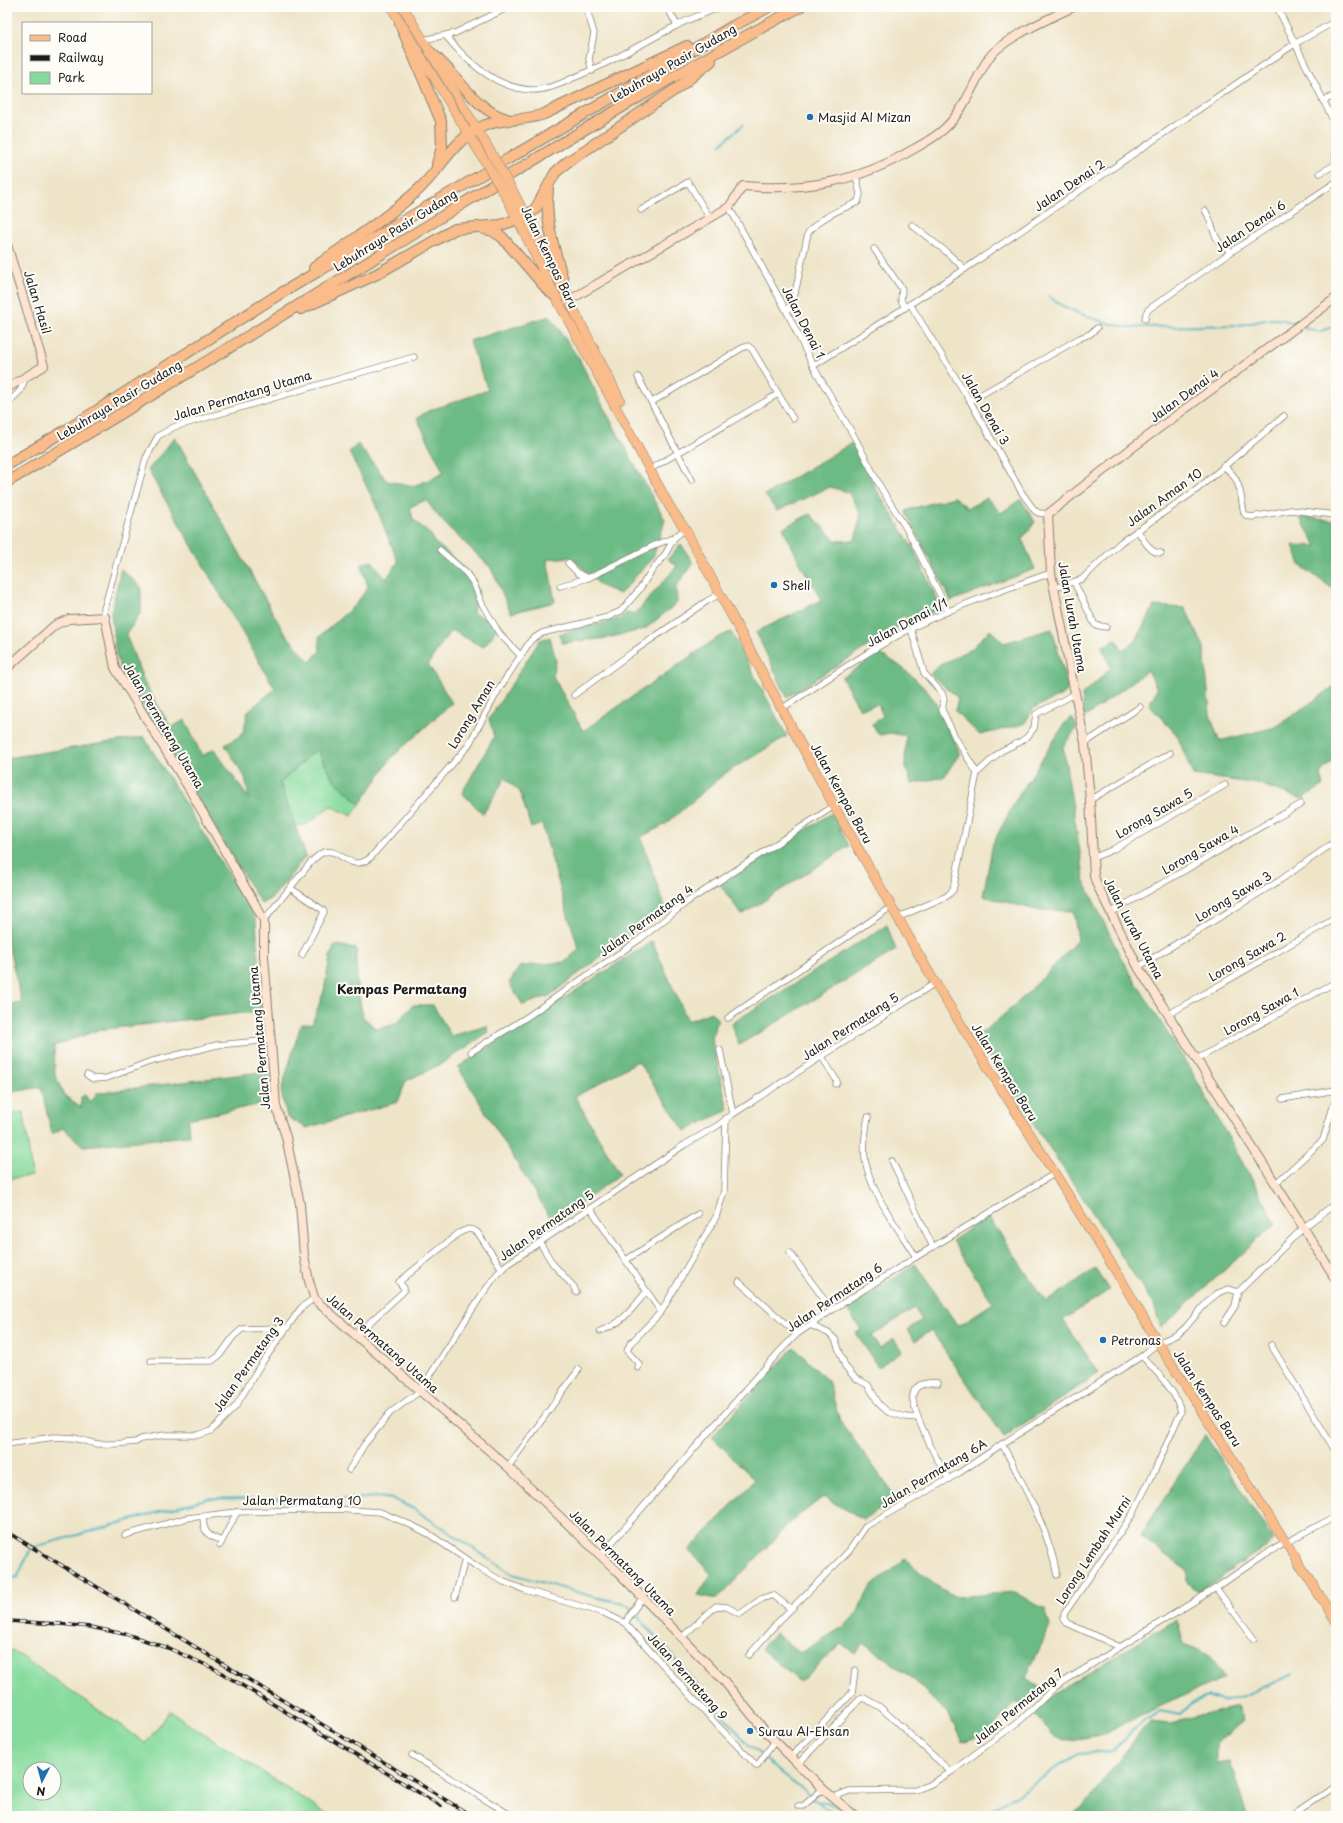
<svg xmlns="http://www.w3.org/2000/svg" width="1343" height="1823" font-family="'Playpen Sans',sans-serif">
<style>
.green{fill:#86da9c;stroke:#517b5c;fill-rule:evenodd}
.forest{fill:#6cba84;stroke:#446b50}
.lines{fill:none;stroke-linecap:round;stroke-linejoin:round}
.stream{stroke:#41b0bd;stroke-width:2}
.street-casing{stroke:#858072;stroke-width:7}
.secondary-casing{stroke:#858072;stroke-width:10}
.primary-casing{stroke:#858072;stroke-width:10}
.highway-casing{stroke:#858072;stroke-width:12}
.street{stroke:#fff;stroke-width:5.5}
.secondary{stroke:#fde4d0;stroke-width:8}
.primary{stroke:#f9bc8a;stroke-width:9}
.highway{stroke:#f9bc8a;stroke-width:10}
.rail-casing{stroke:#1c1c1c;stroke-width:3.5}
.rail{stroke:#fdfcf7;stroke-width:2;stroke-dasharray:6;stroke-linecap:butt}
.primary-bridge-casing{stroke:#858072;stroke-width:10;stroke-linecap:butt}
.primary-bridge{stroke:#f9bc8a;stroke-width:9}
.poi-dot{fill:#1f6fb2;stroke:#fdfcf7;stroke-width:1.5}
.labels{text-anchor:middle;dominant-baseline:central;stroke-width:4;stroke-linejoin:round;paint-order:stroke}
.street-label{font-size:12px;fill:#1c1c1c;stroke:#fdfcf7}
.poi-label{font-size:12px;fill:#1c1c1c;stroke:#fdfcf7;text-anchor:start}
.neighbourhood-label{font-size:13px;font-weight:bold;fill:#1c1c1c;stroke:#fdfcf7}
</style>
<rect width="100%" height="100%" fill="#fdfcf7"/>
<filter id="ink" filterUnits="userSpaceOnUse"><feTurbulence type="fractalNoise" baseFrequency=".025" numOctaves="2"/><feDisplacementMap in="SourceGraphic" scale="8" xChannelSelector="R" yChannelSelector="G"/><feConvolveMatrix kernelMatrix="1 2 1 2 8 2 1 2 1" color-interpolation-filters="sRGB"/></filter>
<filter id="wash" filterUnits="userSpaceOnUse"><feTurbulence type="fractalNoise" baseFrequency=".012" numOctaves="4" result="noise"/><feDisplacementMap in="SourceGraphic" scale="16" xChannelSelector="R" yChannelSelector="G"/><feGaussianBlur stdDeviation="0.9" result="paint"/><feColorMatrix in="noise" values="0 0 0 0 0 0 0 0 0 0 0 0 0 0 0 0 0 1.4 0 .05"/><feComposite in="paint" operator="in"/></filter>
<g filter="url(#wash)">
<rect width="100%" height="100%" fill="#eee4c8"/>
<!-- green -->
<g class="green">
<polygon points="317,749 333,779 360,804 352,816 330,806 306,825 294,826 280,783"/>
<polygon points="24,1112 32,1176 7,1179 7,1114"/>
<path d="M7,1650L14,1651L146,1743L170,1711L329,1816H7ZM30,1769H54V1793H30Z"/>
</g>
<!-- forest -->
<g class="forest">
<polygon points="550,316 579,359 606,412 665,520 653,557 620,594 601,586 571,557 547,559 555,602 511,613 491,568 442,521 426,500 410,507 413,519 432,536 434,542 447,552 471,575 479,592 475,600 473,613 499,624 493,635 483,647 451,630 428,664 452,703 392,757 360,804 333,779 317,749 280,783 306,856 273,897 261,904 121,670 116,654 111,613 121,569 141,587 141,612 126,635 145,684 171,727 185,720 202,756 214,749 249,799 245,777 225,745 243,734 248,711 275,689 148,470 175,437 283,631 310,662 320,651 319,637 356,604 368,587 361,564 372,561 386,579 398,562 373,499 349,452 358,444 387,481 414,486 444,473 417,418 428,411 488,390 469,341"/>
<polygon points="850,444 855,445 876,489 913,548 941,608 913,621 902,615 899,627 787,697 756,632 822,600 801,565 783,528 810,514 836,541 855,540 861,514 848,492 830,487 777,511 765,495"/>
<polygon points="954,497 968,508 987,498 1001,513 1021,499 1035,522 1022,539 1035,569 951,601 906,513 907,510"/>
<polygon points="1299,517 1336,521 1336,591 1300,565 1293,545 1317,546"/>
<polygon points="681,544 693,563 676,587 677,603 645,629 608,638 562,643 559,634 619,619 625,613 636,613 677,566 668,559"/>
<polygon points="1154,606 1185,608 1204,647 1210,714 1219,741 1276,727 1336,685 1336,758 1320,773 1324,785 1302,799 1259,784 1193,775 1177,735 1149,705 1157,689 1148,670 1084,718 1082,695 1111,668 1102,647 1116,639 1122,650 1134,643"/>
<polygon points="1052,629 1068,688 1064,694 1034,708 1024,724 980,735 955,711 958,698 930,674 938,666 972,648 990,630 1004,643"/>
<polygon points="731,632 787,736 724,774 666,824 641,837 665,908 549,996 523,1005 509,983 520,966 565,962 579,949 566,909 542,824 531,828 520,792 505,778 483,814 462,793 494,737 489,719 540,640 550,637 556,661 553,676 583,731 717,638"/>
<path d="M878,654C896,659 926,687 936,703C945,719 952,736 960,753L944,777L911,784L905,763L906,736L891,733L879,735L872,724L883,716L878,704L860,709L842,678Z"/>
<path d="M1072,717L1077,728L1063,746L1085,883L1122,960L1192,1072L1276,1223L1161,1328L1154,1305L976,1037C1014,1009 1047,975 1078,939L1073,911L1036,910L983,896L993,843L1016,800L1065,723Z"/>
<polygon points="144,737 256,919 261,1011 98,1030 54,1046 55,1075 64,1095 81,1108 81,1097 85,1095 89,1101 92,1101 97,1093 268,1071 272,1102 188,1119 189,1136 83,1146 63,1128 52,1134 41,1087 7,1093 7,1005 22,1003 7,940 7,758"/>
<polygon points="832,813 849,846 742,915 720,885"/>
<polygon points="887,925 896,950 739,1045 731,1024"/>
<polygon points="652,941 688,1021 711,1012 718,1020 715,1025 712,1040 728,1110 685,1131 638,1061 575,1097 620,1174 554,1224 458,1067"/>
<polygon points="335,945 356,948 357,986 363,1017 376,1029 396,1024 413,1005 433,1005 451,1036 487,1026 489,1032 441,1064 406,1081 398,1102 306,1128 287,1117 281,1091 301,1024 312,1024 324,991 330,957"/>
<polygon points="988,1216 1046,1302 1095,1269 1109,1290 1063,1320 1099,1373 1004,1437 931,1330 915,1341 907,1330 922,1320 914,1308 872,1336 880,1348 894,1339 902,1351 878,1367 856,1333 861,1330 847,1309 915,1264 958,1326 993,1303 952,1241"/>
<polygon points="794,1347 828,1381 840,1421 898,1500 863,1519 823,1497 793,1520 717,1599 698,1595 711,1574 689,1550 755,1480 712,1437"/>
<polygon points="1205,1435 1274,1541 1198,1592 1187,1583 1189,1572 1140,1536"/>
<polygon points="905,1559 935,1585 956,1597 1015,1592 1045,1609 1050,1626 1026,1678 1042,1689 1025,1710 1015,1702 989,1733 962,1742 949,1715 912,1678 864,1643 855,1654 841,1643 800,1682 761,1649 775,1633 800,1653 846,1625 857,1613 871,1586"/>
<polygon points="1177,1619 1184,1644 1211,1656 1224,1678 1141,1715 1102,1735 1064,1741 1054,1736 1034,1713 1056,1693"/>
<polygon points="1237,1707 1243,1721 1217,1743 1217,1764 1230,1762 1247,1816 1070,1816 1084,1806 1149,1721 1171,1723"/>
</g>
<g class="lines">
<!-- stream -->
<g class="stream">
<polyline points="721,144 743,125"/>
<path d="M1049,296C1062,310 1107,324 1126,327C1163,327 1200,326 1237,325C1264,323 1269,313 1297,324"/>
<polyline points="1301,326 1319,332 1336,325"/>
<polyline points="7,1575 17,1578 31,1548 209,1498 355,1499 376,1497 393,1499 414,1509 512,1574 594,1597 623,1603 631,1608 747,1743 782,1774 836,1816"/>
<polyline points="817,1801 826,1802 839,1807"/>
<polyline points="855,1812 872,1816"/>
<polyline points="981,1816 1028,1788 1064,1762 1079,1754 1113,1751 1146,1718 1160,1711 1180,1715 1192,1703 1207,1697 1223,1702 1243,1696 1293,1674"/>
</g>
</g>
</g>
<g filter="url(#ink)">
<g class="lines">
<!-- street casing -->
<g class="street-casing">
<g id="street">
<polyline points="586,7 594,33 589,59 592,71"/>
<polyline points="667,7 677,25"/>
<polyline points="1277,7 1336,126"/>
<path d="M446,36C467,62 497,89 533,90C547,90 561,84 573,78C609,64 642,43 676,26C690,18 706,13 721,7"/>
<polyline points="423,40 455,33 509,7"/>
<polyline points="1323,101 1336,95"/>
<polyline points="1320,173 1335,165 1336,154"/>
<polyline points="729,207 787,312 813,366 855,438 881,488 909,533 948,611"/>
<polyline points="641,210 688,182 709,217"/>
<path d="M1205,210C1212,220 1212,234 1220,243C1223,247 1228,249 1231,252"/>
<polyline points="912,225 944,250 965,269"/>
<polyline points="874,249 902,289 901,300 905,308"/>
<polyline points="910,304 970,401 1022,493 1035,511 1039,513 1048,514"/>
<path d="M787,312L794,298L808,233C820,217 840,210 858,202L860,194L856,176"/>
<polyline points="1145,319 1146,313 1149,309 1231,252 1336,182"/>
<polyline points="813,366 965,269 1296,43 1336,21"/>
<polyline points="638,377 692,480"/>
<polyline points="970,401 1080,338 1090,334 1097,328"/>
<polyline points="652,402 742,348 748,346 752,349 793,419"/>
<polyline points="7,404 20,391 26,377"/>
<path d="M1223,466C1241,478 1240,493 1244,513L1247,516L1252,517L1291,510L1336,515"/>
<polyline points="654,467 778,394"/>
<path d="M1137,530C1143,538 1150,554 1161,553"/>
<polyline points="440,550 466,573 474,584 481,602 499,633 521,656"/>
<polyline points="568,563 578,573 588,578"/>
<polyline points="1074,582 1095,625 1106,627"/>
<polyline points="560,586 588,578 657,544 674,538"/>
<polyline points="1054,588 1082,579 1121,542 1195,491 1284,416"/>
<polyline points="105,617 104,609 146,458 158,436 174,427 414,357"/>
<polyline points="911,629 924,673 942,693 944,699 942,710 955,737 977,773"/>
<polyline points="574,695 634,651 707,601 720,594"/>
<path d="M781,709C836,674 889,635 949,611C982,597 1017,585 1051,573"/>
<polyline points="1085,743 1140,707"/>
<polyline points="1090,800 1170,753"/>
<polyline points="1093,858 1112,850 1225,785"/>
<polyline points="290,888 323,910 324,912 302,955"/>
<polyline points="1110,913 1301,804"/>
<polyline points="897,918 947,896 953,890 977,773 1001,751 1020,742 1027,737 1034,728 1036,714 1075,694"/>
<path d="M264,920L311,862C315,858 319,854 324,852C341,847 350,875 371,857L468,746L499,689L531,640L542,633L608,617L621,611L639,590L650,573L666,553L674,538L685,529"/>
<polyline points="1138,967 1279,881 1336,841"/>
<polyline points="1169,1014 1336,918"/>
<polyline points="728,1018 891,907"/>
<polyline points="720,1050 733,1114"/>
<polyline points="471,1052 527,1017 640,939 687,902 834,806"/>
<polyline points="822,1057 837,1081 836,1084"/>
<polyline points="1197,1059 1336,982"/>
<polyline points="87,1075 93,1079 107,1078 149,1062 217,1045 271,1040"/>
<polyline points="1282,1099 1336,1090"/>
<path d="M868,1117C865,1133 862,1152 867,1168C874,1197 900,1231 916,1257"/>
<polyline points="892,1161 933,1247"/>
<polyline points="1276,1183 1323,1140 1336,1097"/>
<polyline points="590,1208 661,1312"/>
<polyline points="540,1243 553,1264 574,1287 576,1292"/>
<polyline points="790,1253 832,1310"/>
<polyline points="626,1260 698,1214"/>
<polyline points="739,1282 797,1334"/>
<polyline points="1224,1323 1235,1306 1238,1292"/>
<polyline points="810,1325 828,1333 835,1339 845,1366 855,1378 868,1385 879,1404 888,1412 906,1417 918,1418"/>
<path d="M600,1331C622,1324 632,1309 646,1292"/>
<path d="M356,1335L404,1291V1288L399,1282L459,1233C467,1229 471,1227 478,1233L502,1269"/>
<polyline points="1271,1345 1336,1452"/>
<polyline points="151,1361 212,1361 220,1355 233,1337 242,1329 287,1328"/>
<polyline points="638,1368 639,1364 627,1351 630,1344 661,1312 716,1217 724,1191 726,1118"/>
<path d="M938,1383C928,1382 915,1383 913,1395C910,1408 940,1467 949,1479"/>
<polyline points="7,1444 54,1437 74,1438 97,1444 114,1444 136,1442 141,1439 164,1435 198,1435 211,1431 236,1406 259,1367 301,1308 314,1298"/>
<path d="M1002,1444C1024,1486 1048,1528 1057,1575"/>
<polyline points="508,1467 579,1369"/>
<polyline points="349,1470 364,1445 390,1413 420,1391 481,1296 497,1274 506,1265 684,1145 717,1126 733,1114 935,983"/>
<path d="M203,1515C203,1532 207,1536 222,1541"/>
<polyline points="125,1535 187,1518 237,1512 335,1509 380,1512 411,1525 429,1534 479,1568 504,1582 525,1590 604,1613 625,1623 718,1726 757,1766"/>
<polyline points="220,1545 237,1512"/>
<polyline points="601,1555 779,1352 797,1334 838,1306 916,1257 1054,1174"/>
<polyline points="1216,1588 1254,1639"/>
<polyline points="455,1597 465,1559"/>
<polyline points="625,1623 642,1598"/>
<polyline points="681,1638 716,1606 727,1607 740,1614 761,1599 773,1595 791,1609"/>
<path d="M1120,1647L1067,1623L1064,1619V1614L1132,1515L1155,1470L1181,1412C1176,1390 1156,1372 1142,1356"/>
<polyline points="749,1655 776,1624 849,1551 866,1526 959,1473 1002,1444 1142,1356 1158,1343 1178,1334 1185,1328 1208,1301 1218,1293 1229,1289 1238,1292 1303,1228 1336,1203"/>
<polyline points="412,1755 512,1816"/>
<polyline points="791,1757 852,1693 855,1670"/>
<polyline points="759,1763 775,1741"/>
<polyline points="798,1764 860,1699 864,1698 880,1707 951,1772"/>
<polyline points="834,1797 849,1791 916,1790 931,1784 951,1772 1022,1719 1055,1687 1216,1588 1265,1554 1336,1516"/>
<polyline points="798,1806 803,1806 823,1789"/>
<polyline points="1290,1816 1336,1785"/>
</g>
</g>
<!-- secondary casing -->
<g class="secondary-casing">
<g id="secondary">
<polyline points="7,245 44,366 7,388"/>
<polyline points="1336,298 1132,448 1048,514 1051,573 1085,743 1090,800 1094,876 1097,885 1138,967 1336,1279"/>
<path d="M568,301L729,207L743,186C805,191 858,182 912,150C923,144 936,137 945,128C965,110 974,81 988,59C1001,39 1051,18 1073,7"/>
<polyline points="7,668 55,625 69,619 105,617 115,668 190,790 264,920 264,956 276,1106 286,1137 300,1204 304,1255 309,1281 315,1300 508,1467 618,1572 724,1681 765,1731 823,1789 855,1816"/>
</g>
</g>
<!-- primary casing -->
<g class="primary-casing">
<g id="primary">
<polyline points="391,7 477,148"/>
<polyline points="403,7 486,144"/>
<polyline points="516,197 620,400"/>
<polyline points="508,200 560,305 670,507 685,529 834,806 935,983 1119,1276 1158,1343 1336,1621"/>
</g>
</g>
<!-- highway casing -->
<g class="highway-casing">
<g id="highway">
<polyline points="400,24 441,121 442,147 437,164"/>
<path d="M430,52C457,73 473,109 507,119"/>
<path d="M548,191C545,214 551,239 558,262C561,274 565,284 566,296"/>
<polyline points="484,229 493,231 502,237 547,289 556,297"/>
<path d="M314,268C348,242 386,220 418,190C440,170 452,142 479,128C500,117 523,122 544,114L687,46"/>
<polyline points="301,309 377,274 455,229 501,225 527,216 536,208 555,173 566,163 679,87 711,61"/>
<polyline points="7,465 68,429 273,298 733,26 769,7"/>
<path d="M7,482C159,392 309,299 459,206C571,137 684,68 800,7"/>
</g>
</g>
<!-- street -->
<use href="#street" class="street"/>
<!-- secondary -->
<use href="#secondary" class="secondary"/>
<!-- primary -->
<use href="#primary" class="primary"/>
<!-- highway -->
<use href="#highway" class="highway"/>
<!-- rail casing -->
<g class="rail-casing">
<g id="rail">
<polyline points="7,1532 472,1816"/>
<polyline points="7,1621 60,1624 90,1627 129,1635 168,1648 215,1669 441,1806"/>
</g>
</g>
<!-- rail -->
<use href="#rail" class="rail"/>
<!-- primary-bridge casing -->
<g class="primary-bridge-casing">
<g id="primary-bridge">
<polyline points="486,144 516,197"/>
<polyline points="477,148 508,200"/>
</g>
</g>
<!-- primary-bridge -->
<use href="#primary-bridge" class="primary-bridge"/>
</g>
</g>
<!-- markers -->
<g class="poi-dot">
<circle cx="810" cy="117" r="4"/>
<circle cx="774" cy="585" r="4"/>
<circle cx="1103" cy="1340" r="4"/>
<circle cx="750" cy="1731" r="4"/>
</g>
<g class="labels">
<!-- street labels -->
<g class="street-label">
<text transform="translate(673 63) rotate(-30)">Lebuhraya Pasir Gudang</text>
<text transform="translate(1069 185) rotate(-34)">Jalan Denai 2</text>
<text transform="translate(1250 226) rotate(-34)">Jalan Denai 6</text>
<text transform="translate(395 230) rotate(-32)">Lebuhraya Pasir Gudang</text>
<text transform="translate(550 257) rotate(64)">Jalan Kempas Baru</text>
<text transform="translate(38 302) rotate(73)">Jalan Hasil</text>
<text transform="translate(804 322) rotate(63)">Jalan Denai 1</text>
<text transform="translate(242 395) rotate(-17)">Jalan Permatang Utama</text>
<text transform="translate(1184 395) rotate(-36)">Jalan Denai 4</text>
<text transform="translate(119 400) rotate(-31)">Lebuhraya Pasir Gudang</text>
<text transform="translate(986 408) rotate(60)">Jalan Denai 3</text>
<text transform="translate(1164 497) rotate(-36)">Jalan Aman 10</text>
<text transform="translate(1073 617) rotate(80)">Jalan Lurah Utama</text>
<text transform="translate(907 622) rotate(-28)">Jalan Denai 1/1</text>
<text transform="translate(471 714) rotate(-59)">Lorong Aman</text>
<text transform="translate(164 725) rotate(59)">Jalan Permatang Utama</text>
<text transform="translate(842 793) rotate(61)">Jalan Kempas Baru</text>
<text transform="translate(1154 813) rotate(-30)">Lorong Sawa 5</text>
<text transform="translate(1200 849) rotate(-30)">Lorong Sawa 4</text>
<text transform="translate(1233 896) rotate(-31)">Lorong Sawa 3</text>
<text transform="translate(646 920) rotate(-36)">Jalan Permatang 4</text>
<text transform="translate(1134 928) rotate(62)">Jalan Lurah Utama</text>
<text transform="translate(1247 956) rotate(-30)">Lorong Sawa 2</text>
<text transform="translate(1261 1011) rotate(-29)">Lorong Sawa 1</text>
<text transform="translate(850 1026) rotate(-33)">Jalan Permatang 5</text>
<text transform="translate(259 1038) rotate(-95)">Jalan Permatang Utama</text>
<text transform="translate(1005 1072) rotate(58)">Jalan Kempas Baru</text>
<text transform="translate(546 1225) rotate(-35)">Jalan Permatang 5</text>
<text transform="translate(834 1297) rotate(-34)">Jalan Permatang 6</text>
<text transform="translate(383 1343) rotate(41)">Jalan Permatang Utama</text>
<text transform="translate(248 1364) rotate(-55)">Jalan Permatang 3</text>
<text transform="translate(1208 1398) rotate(57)">Jalan Kempas Baru</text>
<text transform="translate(933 1473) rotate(-31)">Jalan Permatang 6A</text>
<text x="302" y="1500">Jalan Permatang 10</text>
<text transform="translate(1093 1550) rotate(-57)">Lorong Lembah Murni</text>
<text transform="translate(623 1562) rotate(45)">Jalan Permatang Utama</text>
<text transform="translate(688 1676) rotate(48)">Jalan Permatang 9</text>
<text transform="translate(1018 1706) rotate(-39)">Jalan Permatang 7</text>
</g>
<!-- poi labels -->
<g class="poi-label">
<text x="818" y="117">Masjid Al Mizan</text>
<text x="782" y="585">Shell</text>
<text x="1111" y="1340">Petronas</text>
<text x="758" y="1731">Surau Al-Ehsan</text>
</g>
<!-- neighbourhood labels -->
<g class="neighbourhood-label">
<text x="402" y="988">Kempas Permatang</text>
</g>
</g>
<!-- margin -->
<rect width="1343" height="1823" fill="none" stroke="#fdfcf7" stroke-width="24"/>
<!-- legend -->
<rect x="22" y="22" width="130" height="72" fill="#fdfcf7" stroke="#a3a29f"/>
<rect x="30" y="35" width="20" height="6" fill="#f9bc8a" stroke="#a3a29f"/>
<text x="58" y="42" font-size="12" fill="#1c1c1c">Road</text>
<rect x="30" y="55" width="20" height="6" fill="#1c1c1c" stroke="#a3a29f"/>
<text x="58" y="62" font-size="12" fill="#1c1c1c">Railway</text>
<rect x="30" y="72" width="20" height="12" fill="#86da9c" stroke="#a3a29f"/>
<text x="58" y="82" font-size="12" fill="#1c1c1c">Park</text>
<!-- north arrow -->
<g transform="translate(42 1781) rotate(186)"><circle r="19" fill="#fdfcf7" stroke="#a3a29f"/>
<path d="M0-3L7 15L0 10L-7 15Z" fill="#1f6fb2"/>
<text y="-6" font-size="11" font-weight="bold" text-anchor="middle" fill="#1c1c1c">N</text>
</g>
</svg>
